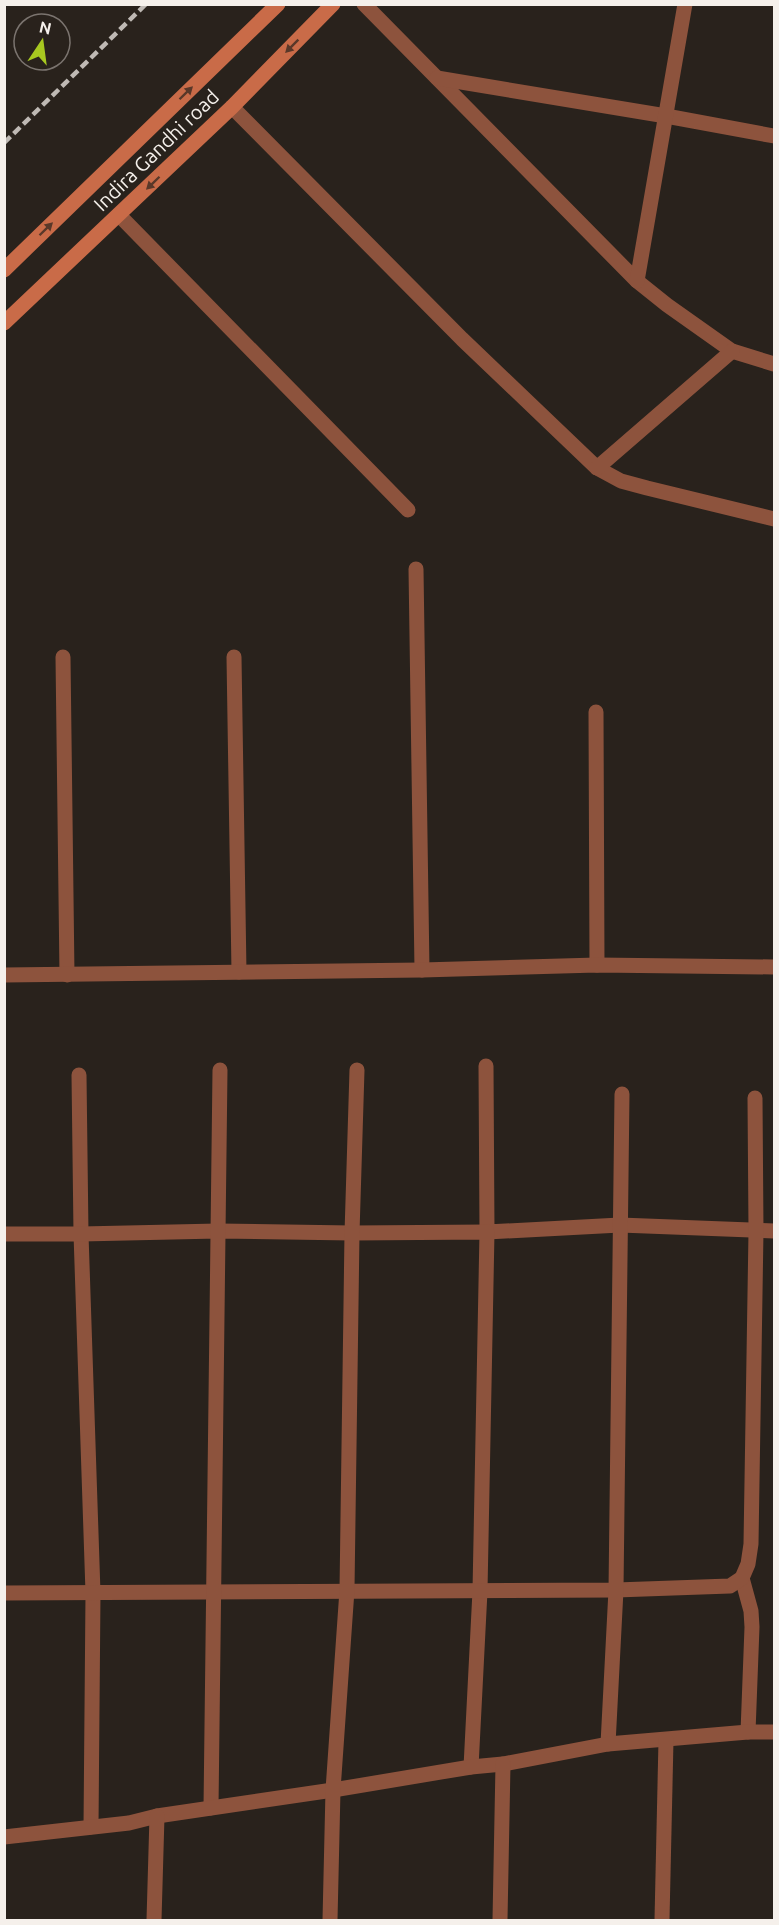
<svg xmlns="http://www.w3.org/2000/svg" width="779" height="1925" font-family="Ubuntu,sans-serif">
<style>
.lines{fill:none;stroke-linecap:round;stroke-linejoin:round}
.service{stroke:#8d533d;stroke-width:15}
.minor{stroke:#8d533d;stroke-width:15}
.secondary{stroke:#c96b48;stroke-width:15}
.rail{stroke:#bfb9b4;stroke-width:4.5;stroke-dasharray:9 4.5;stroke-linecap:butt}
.oneway{fill:#593829}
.labels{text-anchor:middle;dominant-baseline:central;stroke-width:4.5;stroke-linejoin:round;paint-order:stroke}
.street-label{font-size:20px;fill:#f5f0eb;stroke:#29221c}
</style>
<rect width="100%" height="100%" fill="#29221c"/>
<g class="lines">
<!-- service -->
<polyline class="service" points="119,215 408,510"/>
<!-- minor -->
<g class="minor">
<polyline points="364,4 637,281 667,305 732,351 774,364"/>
<polyline points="437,78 666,116 774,136"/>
<polyline points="232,107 462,339 597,468 621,481 647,488 774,519"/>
<polyline points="637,281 685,4"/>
<polyline points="597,468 732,351"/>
<polyline points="416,569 422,970"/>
<polyline points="63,657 67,975"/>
<polyline points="234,657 239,972"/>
<polyline points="596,712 597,965"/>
<polyline points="4,975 422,970 597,965 774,967"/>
<polyline points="486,1066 487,1232 620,1225 774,1231"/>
<polyline points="79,1075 81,1234 93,1593 91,1827"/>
<polyline points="4,1234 81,1234 218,1231 352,1233 487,1232 480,1591 471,1767"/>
<polyline points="742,1578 751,1611 752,1627 748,1732"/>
<polyline points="4,1593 616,1590 730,1586 742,1578 748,1564 751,1544 756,1231 755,1098"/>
<polyline points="608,1744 616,1590 622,1094"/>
<polyline points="211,1808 220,1070"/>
<polyline points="4,1837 129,1823 157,1816 333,1790 471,1767 503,1764 608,1744 748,1732 774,1732"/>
<polyline points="154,1920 157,1816"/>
<polyline points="330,1920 333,1790 347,1590 352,1233 357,1070"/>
<polyline points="500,1920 503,1764"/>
<polyline points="662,1920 666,1740"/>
</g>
<!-- secondary -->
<g class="secondary">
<polyline points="4,270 278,4"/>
<polyline points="4,323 232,107 333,4"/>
</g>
<!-- rail -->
<polyline class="rail" points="4,143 146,4"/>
</g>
<!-- one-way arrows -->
<defs><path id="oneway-solid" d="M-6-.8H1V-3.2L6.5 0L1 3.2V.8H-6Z" transform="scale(1.5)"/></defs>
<g class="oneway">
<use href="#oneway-solid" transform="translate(292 46) rotate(135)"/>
<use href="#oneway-solid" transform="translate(186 93) rotate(-44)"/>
<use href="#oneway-solid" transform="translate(153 183) rotate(136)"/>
<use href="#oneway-solid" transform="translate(46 229) rotate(-44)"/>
</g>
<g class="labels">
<!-- street labels -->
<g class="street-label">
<text transform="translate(156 150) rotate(-44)">Indira Gandhi road</text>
</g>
</g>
<!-- border -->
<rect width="779" height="1925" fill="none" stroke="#f5f0eb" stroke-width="12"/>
<!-- north arrow -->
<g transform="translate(42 42) rotate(13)"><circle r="28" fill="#29221c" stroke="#7b746f" stroke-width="1.5"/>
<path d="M0-4.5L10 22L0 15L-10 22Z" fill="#a7c820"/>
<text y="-9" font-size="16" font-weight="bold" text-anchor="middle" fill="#f5f0eb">N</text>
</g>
</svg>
